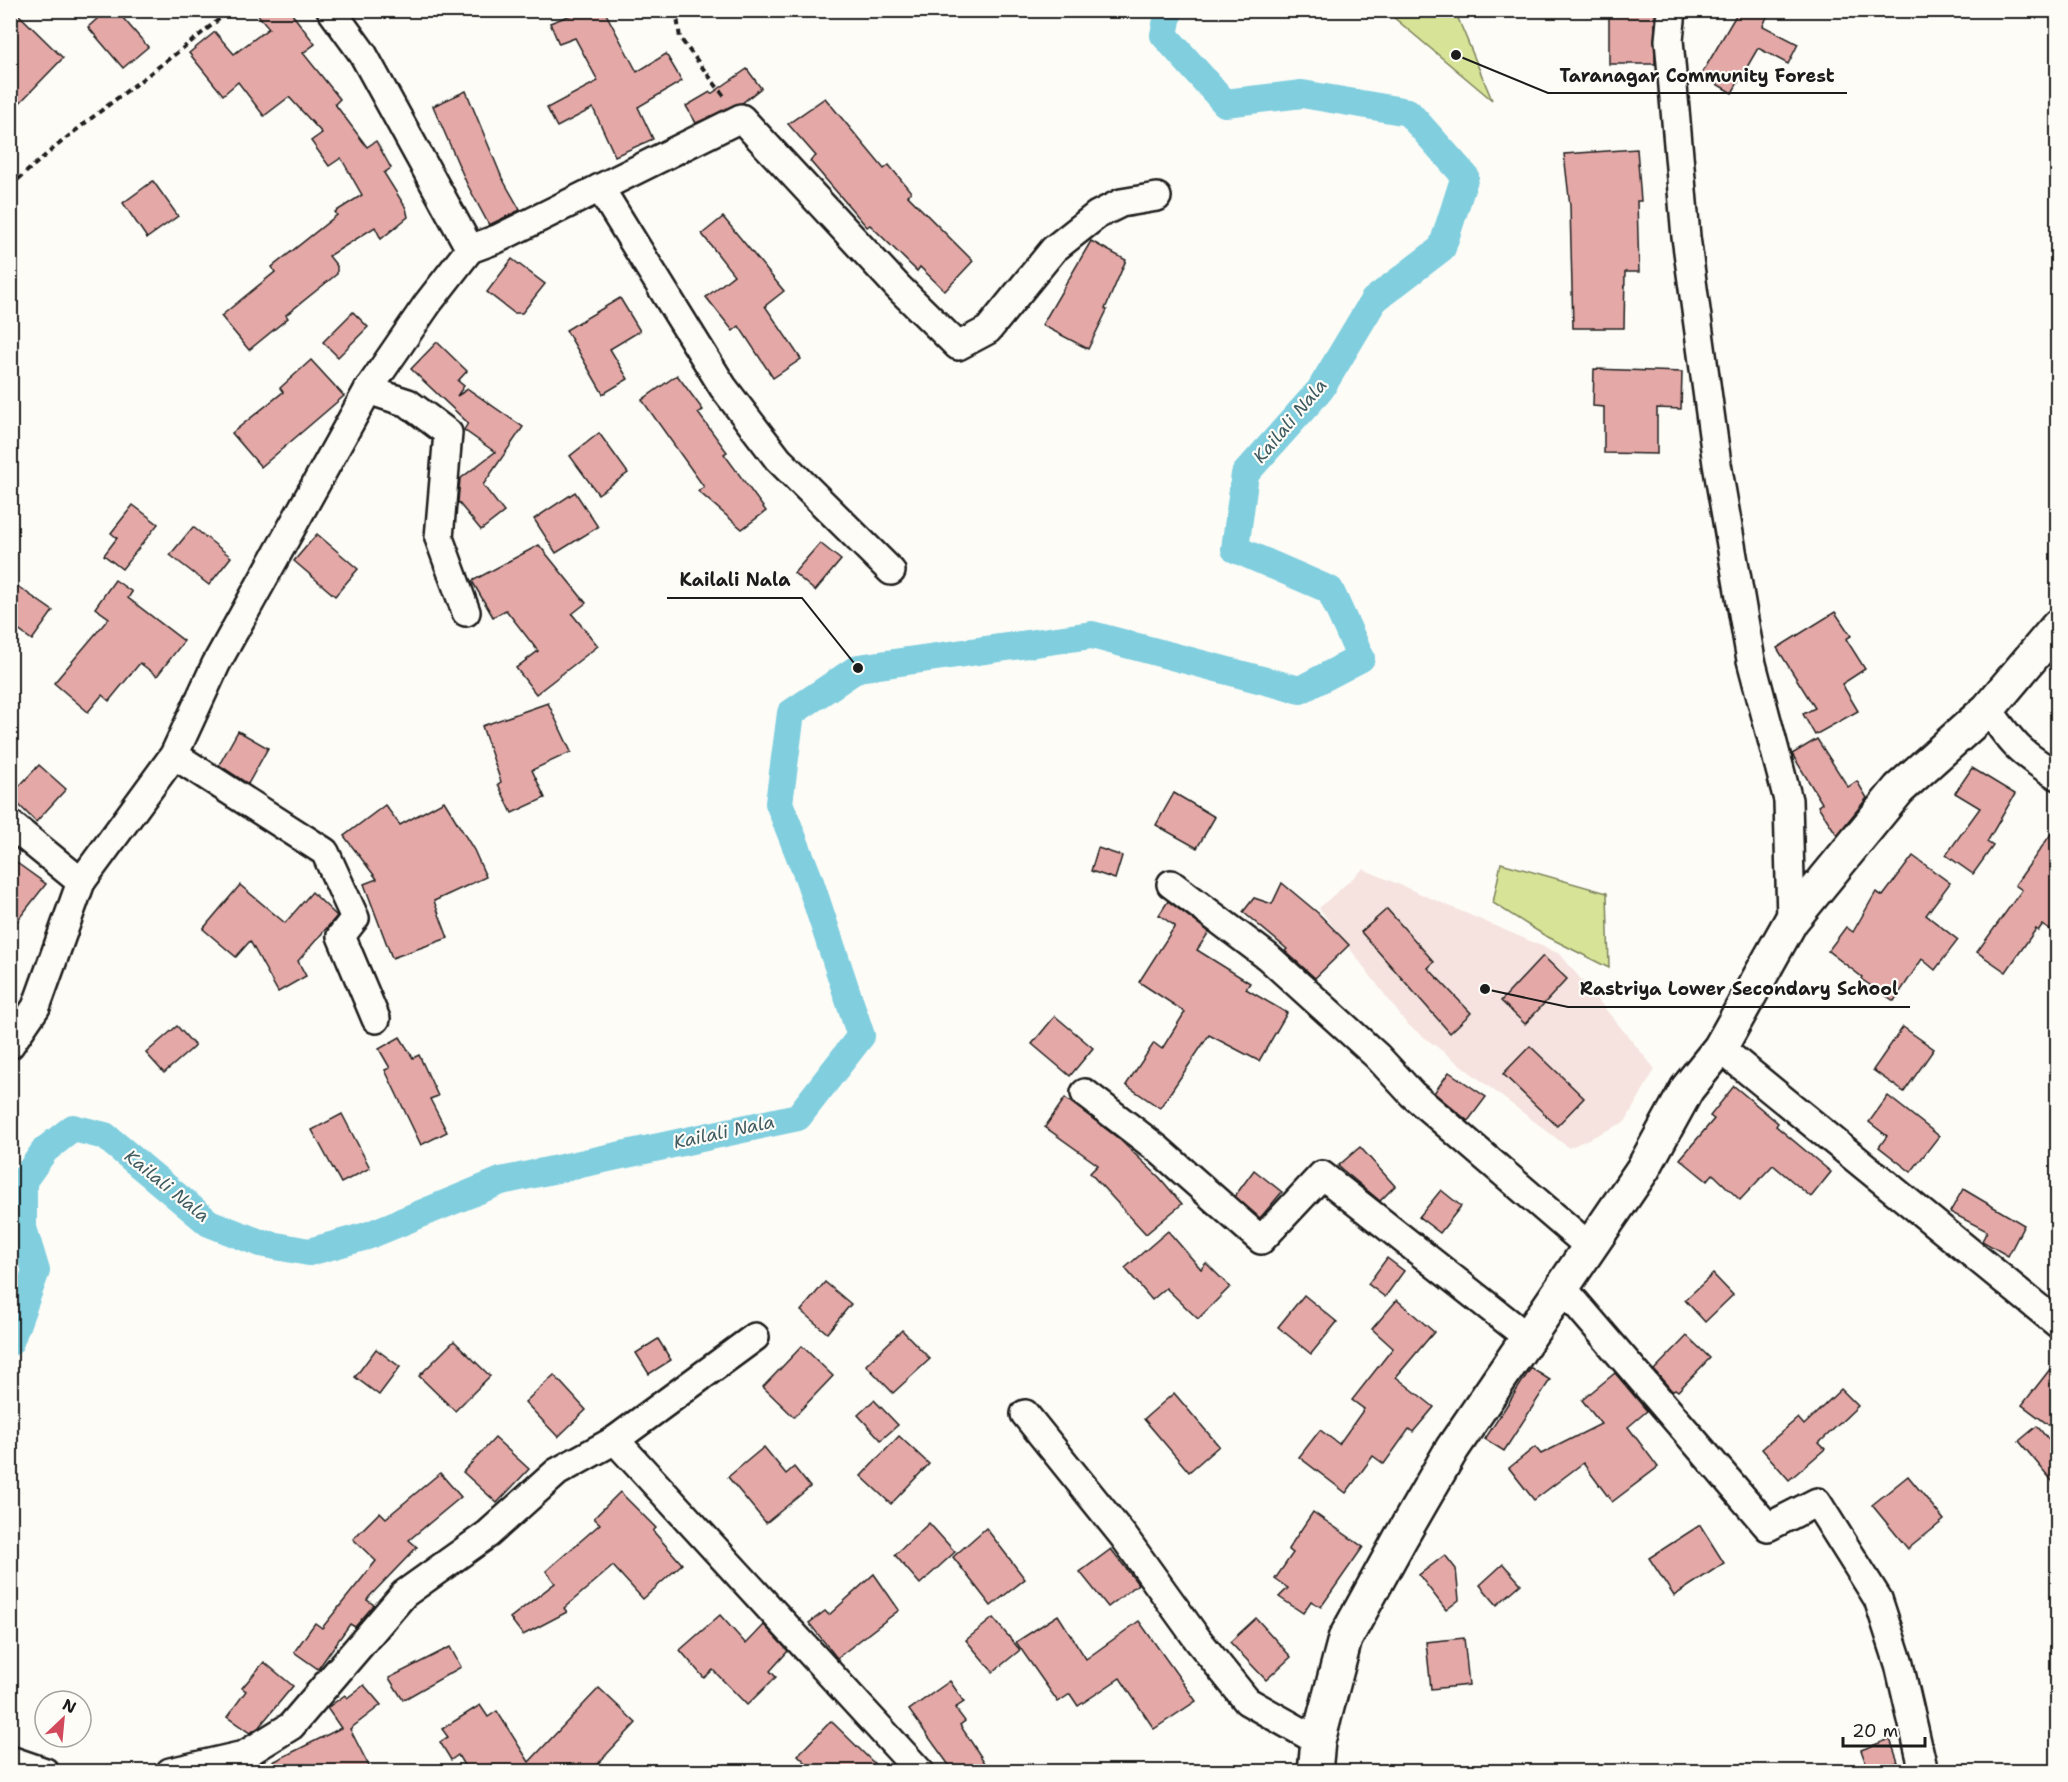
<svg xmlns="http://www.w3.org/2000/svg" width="2068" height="1782" font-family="'Shantell Sans',sans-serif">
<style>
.built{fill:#f6e3df}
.green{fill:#d7e497;stroke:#7a805a;stroke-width:1.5}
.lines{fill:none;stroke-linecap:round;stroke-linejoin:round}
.canal{stroke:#80cede;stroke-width:28}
.building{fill:#e4a9a7;stroke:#1c1c1c;stroke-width:1.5}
.street-casing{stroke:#1c1c1c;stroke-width:32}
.secondary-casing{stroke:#1c1c1c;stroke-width:38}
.path{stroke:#1c1c1c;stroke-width:4;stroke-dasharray:6 4.5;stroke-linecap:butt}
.street{stroke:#fdfcf7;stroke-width:27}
.secondary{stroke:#fdfcf7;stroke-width:33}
.labels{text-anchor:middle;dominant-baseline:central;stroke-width:4.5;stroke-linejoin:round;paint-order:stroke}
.water-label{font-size:18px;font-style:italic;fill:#3f5a60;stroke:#fdfcf7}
.leader{fill:none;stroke:#1c1c1c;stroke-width:2}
.callout-dot{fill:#1c1c1c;stroke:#fdfcf7;stroke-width:2}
.callout-label{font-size:18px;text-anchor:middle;font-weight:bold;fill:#1c1c1c;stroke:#fdfcf7;stroke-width:4.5;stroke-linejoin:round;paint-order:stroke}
</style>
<rect width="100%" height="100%" fill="#fdfcf7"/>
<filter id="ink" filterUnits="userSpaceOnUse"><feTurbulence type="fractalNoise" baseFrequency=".0167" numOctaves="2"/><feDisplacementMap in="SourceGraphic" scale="12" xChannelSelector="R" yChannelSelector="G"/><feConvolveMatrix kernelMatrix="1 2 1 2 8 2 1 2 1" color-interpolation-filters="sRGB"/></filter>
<g filter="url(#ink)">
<!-- built -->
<polygon class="built" points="1363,869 1560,954 1655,1069 1625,1122 1569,1148 1407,1024 1319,908"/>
<!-- green -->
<g class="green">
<polygon points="1386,11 1455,11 1492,100"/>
<polygon points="1501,863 1607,893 1609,968 1544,935 1493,903"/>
</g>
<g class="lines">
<!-- canal -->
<polyline class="canal" points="10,1342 36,1271 23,1228 23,1181 45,1150 73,1128 105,1136 209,1223 260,1243 309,1252 367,1236 501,1181 798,1117 861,1036 809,879 779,803 791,713 858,668 1092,635 1300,690 1361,658 1330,590 1235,549 1245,474 1320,390 1374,300 1442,248 1465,176 1408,112 1302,94 1225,103 1164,35 1169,10"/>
</g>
<!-- building -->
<g class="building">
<polygon points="10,10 14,10 63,58 10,113"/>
<polygon points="107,10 116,10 148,47 123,68 88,27"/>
<polygon points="254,10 289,10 315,44 303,53 340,99 335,104 367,147 376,141 391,168 384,173 406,208 408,217 381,239 375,227 329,256 337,266 337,274 286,315 288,318 249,350 221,316 275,272 272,267 337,215 335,212 362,195 341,158 329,166 311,141 322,133 289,97 264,116 238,82 223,95 189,53 215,32 234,54 269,28"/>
<polygon points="584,10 604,10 637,72 666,54 682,81 638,107 653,139 615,156 593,108 557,127 547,108 598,81 575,38 559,44 550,23"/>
<rect x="1609" y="10" width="46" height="54"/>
<polygon points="1739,10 1770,10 1763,26 1798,44 1788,64 1758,48 1732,93 1701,75"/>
<polygon points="747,69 761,88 742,103 696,123 686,106 710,92 711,94"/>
<polygon points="466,91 502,178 520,210 489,225 467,184 433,106"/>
<polygon points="825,98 884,169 889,165 911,192 907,195 973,261 945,291 920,267 917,271 870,225 867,227 810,161 816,156 788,124"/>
<polygon points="1637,149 1641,201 1637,201 1639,272 1625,272 1624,328 1573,328 1570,206 1564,154"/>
<polygon points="153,181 178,216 147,238 123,203"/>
<polygon points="723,217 784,291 765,306 801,359 773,378 739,326 733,331 706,297 734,275 702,234"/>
<polygon points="1091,241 1126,260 1105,309 1107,310 1088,349 1042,325"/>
<polygon points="512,259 545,284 522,313 514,313 487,292"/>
<polygon points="620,298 640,331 610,349 628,379 603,394 566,330"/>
<polygon points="353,312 368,327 338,357 323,342"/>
<polygon points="437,342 467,371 458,381 464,386 457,396 468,389 523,427 483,485 504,512 481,530 458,502 460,479 495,452 464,430 468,423 411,369"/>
<polygon points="311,360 344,396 261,467 232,433 283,392 280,388"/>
<polygon points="1594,369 1682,372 1681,409 1657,408 1657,454 1604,453 1604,407 1593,406"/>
<polygon points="677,375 703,410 698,413 727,452 724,454 766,511 742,529 698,491 704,487 642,400"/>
<polygon points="599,433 628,473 598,494 570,456"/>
<polygon points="575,492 598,527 556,553 534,519"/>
<polygon points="133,505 158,524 122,569 104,555 117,538 111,533"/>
<polygon points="193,527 231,557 209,585 170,555"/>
<polygon points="317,534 358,569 335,596 294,561"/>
<polygon points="820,543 841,560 815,591 794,573"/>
<polygon points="539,545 586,603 572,614 598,646 536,694 516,668 538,651 506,610 493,617 472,581"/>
<polygon points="115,580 132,592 128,598 184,641 157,676 140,663 109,701 102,695 88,712 54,683 109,618 95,608"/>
<polygon points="10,581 53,611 32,640 10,624"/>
<polygon points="1835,612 1851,636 1846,639 1865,669 1842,684 1858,711 1815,735 1803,714 1815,708 1777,648"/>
<polygon points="548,703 571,752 532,770 545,798 512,813 498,784 501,782 482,726"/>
<polygon points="238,731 268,748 248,784 219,765"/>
<polygon points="1817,739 1848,787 1857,781 1867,798 1837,835 1818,806 1822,803 1792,754"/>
<polygon points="39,765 66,789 36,822 10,796"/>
<polygon points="1972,768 2015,794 1987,842 1993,846 1973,874 1946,855 1980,808 1955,793"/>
<polygon points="1174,793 1215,817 1197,848 1156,825"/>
<polygon points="444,801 474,850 486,877 434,901 448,938 392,958 364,884 377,879 344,836 385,805 400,825"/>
<polygon points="2058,824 2058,935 2042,925 2038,931 2036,929 2006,972 1977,952 2022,890 2015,885"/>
<polygon points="1098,848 1122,856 1115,879 1091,871"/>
<polygon points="1913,856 1950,883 1926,915 1958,940 1935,970 1922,959 1894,1001 1861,979 1862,977 1828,951 1846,927 1853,932 1876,892 1883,896"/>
<polygon points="10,858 46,884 10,930"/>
<polygon points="1282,883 1318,913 1349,945 1315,978 1285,951 1287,949 1243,912 1254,898 1272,904"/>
<polygon points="240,885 285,923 312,892 337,916 298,961 306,976 278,992 250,941 236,957 203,929"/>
<polygon points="1168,901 1209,932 1197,950 1250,983 1246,989 1287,1013 1259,1061 1209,1035 1160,1108 1126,1085 1154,1043 1162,1049 1185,1012 1139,982 1175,926 1159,915"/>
<polygon points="1387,909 1434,962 1428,968 1471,1013 1450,1033 1361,932"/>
<polygon points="1543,956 1567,979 1525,1024 1501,1001"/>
<polygon points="1055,1016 1093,1048 1070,1076 1032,1044"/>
<polygon points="177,1026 195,1046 164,1073 146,1053"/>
<polygon points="1903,1027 1934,1049 1904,1092 1873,1070"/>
<polygon points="400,1037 413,1058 419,1055 438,1096 430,1099 447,1132 421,1145 385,1070 390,1068 379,1049"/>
<polygon points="1530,1046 1584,1098 1557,1126 1503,1074"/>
<polygon points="1449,1072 1486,1097 1468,1121 1434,1093"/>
<polygon points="1734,1086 1778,1123 1776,1126 1831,1172 1811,1197 1773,1165 1740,1200 1713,1174 1707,1181 1680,1159 1714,1119 1710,1116"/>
<polygon points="1888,1096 1939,1136 1911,1172 1879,1147 1887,1136 1869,1122"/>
<polygon points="1065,1098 1118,1138 1160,1178 1182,1204 1146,1234 1090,1173 1098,1165 1045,1127"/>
<polygon points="342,1114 370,1168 341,1183 312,1130"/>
<polygon points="1360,1147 1395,1186 1380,1201 1338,1166"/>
<polygon points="1254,1170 1282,1192 1260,1218 1235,1196"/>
<polygon points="1963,1189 2024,1225 2008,1256 1982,1241 1987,1231 1950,1212"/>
<polygon points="1441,1190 1461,1206 1440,1233 1419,1217"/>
<polygon points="1168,1231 1201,1269 1206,1263 1230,1287 1198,1319 1166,1288 1152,1300 1125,1268"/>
<polygon points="1387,1258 1404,1271 1385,1297 1368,1284"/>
<polygon points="1713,1274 1733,1295 1705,1322 1685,1300"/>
<polygon points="825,1282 851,1304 827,1333 801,1311"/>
<polygon points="1304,1295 1337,1322 1311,1354 1278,1327"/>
<polygon points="1397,1300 1434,1332 1396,1377 1434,1407 1413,1432 1409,1429 1384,1464 1373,1456 1346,1493 1299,1457 1320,1430 1339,1444 1364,1409 1352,1400 1393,1348 1372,1329"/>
<polygon points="902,1330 930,1359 893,1393 866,1365"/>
<polygon points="1687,1336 1710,1358 1678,1391 1675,1389 1672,1391 1654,1370"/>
<polygon points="658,1339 671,1360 649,1374 636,1353"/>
<polygon points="454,1341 490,1376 455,1411 419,1376"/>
<polygon points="802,1346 833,1376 794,1417 763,1387"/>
<polygon points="376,1349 400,1367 379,1395 355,1377"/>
<polygon points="2058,1359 2058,1432 2022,1405"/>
<polygon points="1531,1368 1550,1380 1504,1451 1485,1439"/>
<polygon points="1615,1373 1647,1411 1628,1427 1658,1467 1612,1502 1583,1463 1534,1500 1509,1468 1535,1447 1541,1454 1601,1424 1582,1400"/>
<polygon points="554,1375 586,1410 558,1437 525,1402"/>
<polygon points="1841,1389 1858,1406 1819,1443 1825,1449 1789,1480 1762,1449 1798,1418 1804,1425"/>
<polygon points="1174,1393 1219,1446 1189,1472 1144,1419"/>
<polygon points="874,1400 898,1425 881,1440 858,1415"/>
<polygon points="2037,1426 2058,1451 2058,1488 2019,1441"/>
<polygon points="899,1436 929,1464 891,1504 861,1476"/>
<polygon points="495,1438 529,1469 497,1503 463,1472"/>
<polygon points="764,1447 786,1474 794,1467 810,1487 766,1523 728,1477"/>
<polygon points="440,1473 461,1497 409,1540 417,1547 369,1597 367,1600 374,1605 355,1627 350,1624 318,1669 294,1652 315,1623 322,1628 376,1561 353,1539 380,1512 386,1518"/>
<polygon points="1908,1476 1944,1520 1908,1549 1872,1505"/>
<polygon points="620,1492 656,1528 653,1531 682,1564 643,1599 613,1566 564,1608 567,1612 523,1635 510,1618 555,1583 546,1571 600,1524 594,1518"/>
<polygon points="1313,1512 1363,1547 1321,1607 1311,1601 1303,1613 1279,1597 1288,1588 1275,1579 1293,1553 1288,1549"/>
<polygon points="929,1523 955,1552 920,1584 895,1555"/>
<polygon points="1700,1525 1724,1563 1674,1596 1649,1558"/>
<polygon points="986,1528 1025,1579 991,1606 953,1557"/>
<polygon points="1111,1549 1138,1584 1108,1607 1080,1572"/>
<polygon points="1445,1555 1456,1569 1459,1600 1446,1610 1419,1575"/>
<polygon points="1503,1564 1521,1584 1497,1605 1480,1585"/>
<polygon points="874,1574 899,1610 837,1658 809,1623 825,1611 829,1615"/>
<polygon points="720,1615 746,1644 764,1625 788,1651 770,1671 776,1677 747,1705 713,1670 704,1678 680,1650"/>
<polygon points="1058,1615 1086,1659 1139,1621 1196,1701 1154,1729 1120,1678 1078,1706 1070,1694 1058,1702 1016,1642"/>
<polygon points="993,1618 1020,1650 993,1672 966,1640"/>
<polygon points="1256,1618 1291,1657 1266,1680 1230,1642"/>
<polygon points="1464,1638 1469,1685 1431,1689 1426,1642"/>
<polygon points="450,1647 461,1667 403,1700 389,1678"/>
<polygon points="264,1662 293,1686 259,1727 250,1733 227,1717 246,1691 242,1688"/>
<polygon points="950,1681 964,1702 955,1708 965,1721 960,1725 991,1772 954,1772 909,1710"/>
<polygon points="364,1685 381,1705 350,1729 372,1772 253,1772 341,1728 327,1708 345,1695 347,1698"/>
<polygon points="599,1688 636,1723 590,1772 468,1772 458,1755 451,1760 440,1742 448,1737 442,1729 480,1705 488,1717 497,1711 529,1762"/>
<polygon points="831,1721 883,1772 815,1772 798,1755"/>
<polygon points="1890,1739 1898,1762 1869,1772 1861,1750"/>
</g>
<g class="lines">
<!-- street casing -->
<g class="street-casing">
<g id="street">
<polyline points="1672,10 1669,40 1686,237 1717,464 1751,660 1788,800 1791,921"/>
<polyline points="600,188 723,387 778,459 891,571"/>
<polyline points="470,249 497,239 741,118 898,287 958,346 988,330 1054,249 1097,215 1121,203 1157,197"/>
<polyline points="368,390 408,403 448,433 439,538 466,612"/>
<path d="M1988,709C2013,745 2020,753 2058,776"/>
<polyline points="174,755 325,852 355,918 341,936 376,1019"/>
<polyline points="10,824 81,882"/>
<polyline points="1171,884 1268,957 1377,1056 1412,1094 1591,1248"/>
<polyline points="10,1045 36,1007 81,882 174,755 216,664 368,390 428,303 470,249 363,54 331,10"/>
<polyline points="1720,1048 2058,1324"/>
<polyline points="1085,1093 1159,1150 1261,1240 1322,1175 1527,1337"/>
<polyline points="1562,1287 1768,1527 1817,1502 1878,1599 1899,1664 1924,1772"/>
<polyline points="1025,1414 1124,1537 1198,1640 1247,1701 1318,1741"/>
<polyline points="615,1440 920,1772"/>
<polyline points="10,1760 45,1772"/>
<polyline points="170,1772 244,1755 291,1726 404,1594 488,1534 557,1472 615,1440 755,1337"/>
</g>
</g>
<!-- secondary casing -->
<g class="secondary-casing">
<polyline id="secondary" points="1315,1772 1318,1741 1345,1639 1400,1539 1452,1449 1643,1169 1687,1089 1720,1048 1791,921 1899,789 1988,709 2058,626"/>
</g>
<!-- path -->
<g class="path">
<polyline points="676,10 680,38 724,96"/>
<path d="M10,187C79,122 158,71 230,10"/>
</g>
<!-- street -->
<use href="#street" class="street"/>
<!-- secondary -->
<use href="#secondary" class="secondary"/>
</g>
</g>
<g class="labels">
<!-- water labels -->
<g class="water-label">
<text transform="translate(1290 421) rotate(-50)">Kailali Nala</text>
<text transform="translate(724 1132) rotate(-12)">Kailali Nala</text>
<text transform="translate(167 1186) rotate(39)">Kailali Nala</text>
</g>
</g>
<!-- callouts -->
<path class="leader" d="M1456 55L1548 93H1847M858 668L802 598H667M1485 989L1568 1007H1910"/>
<g class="callout-dot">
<circle cx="1456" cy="55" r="6"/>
<circle cx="858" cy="668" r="6"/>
<circle cx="1485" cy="989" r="6"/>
</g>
<g class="callout-label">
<text x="1697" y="82">Taranagar Community Forest</text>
<text x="735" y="586">Kailali Nala</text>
<text x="1739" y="995">Rastriya Lower Secondary School</text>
</g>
<!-- margin -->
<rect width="2068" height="1782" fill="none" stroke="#fdfcf7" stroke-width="36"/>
<rect x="18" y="18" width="2032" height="1746" fill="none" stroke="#1c1c1c" stroke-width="2" filter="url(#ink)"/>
<!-- north arrow -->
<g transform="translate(63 1719) rotate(26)"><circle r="28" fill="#fdfcf7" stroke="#a3a29f" stroke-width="1.5"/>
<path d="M0-4.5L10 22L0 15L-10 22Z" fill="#d1495b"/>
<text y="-9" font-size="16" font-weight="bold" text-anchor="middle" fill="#1c1c1c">N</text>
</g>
<!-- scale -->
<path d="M1843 1737v9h82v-9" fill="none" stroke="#1c1c1c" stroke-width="3"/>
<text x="1852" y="1737" font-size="18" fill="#1c1c1c" stroke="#fdfcf7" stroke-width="4.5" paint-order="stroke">20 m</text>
</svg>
